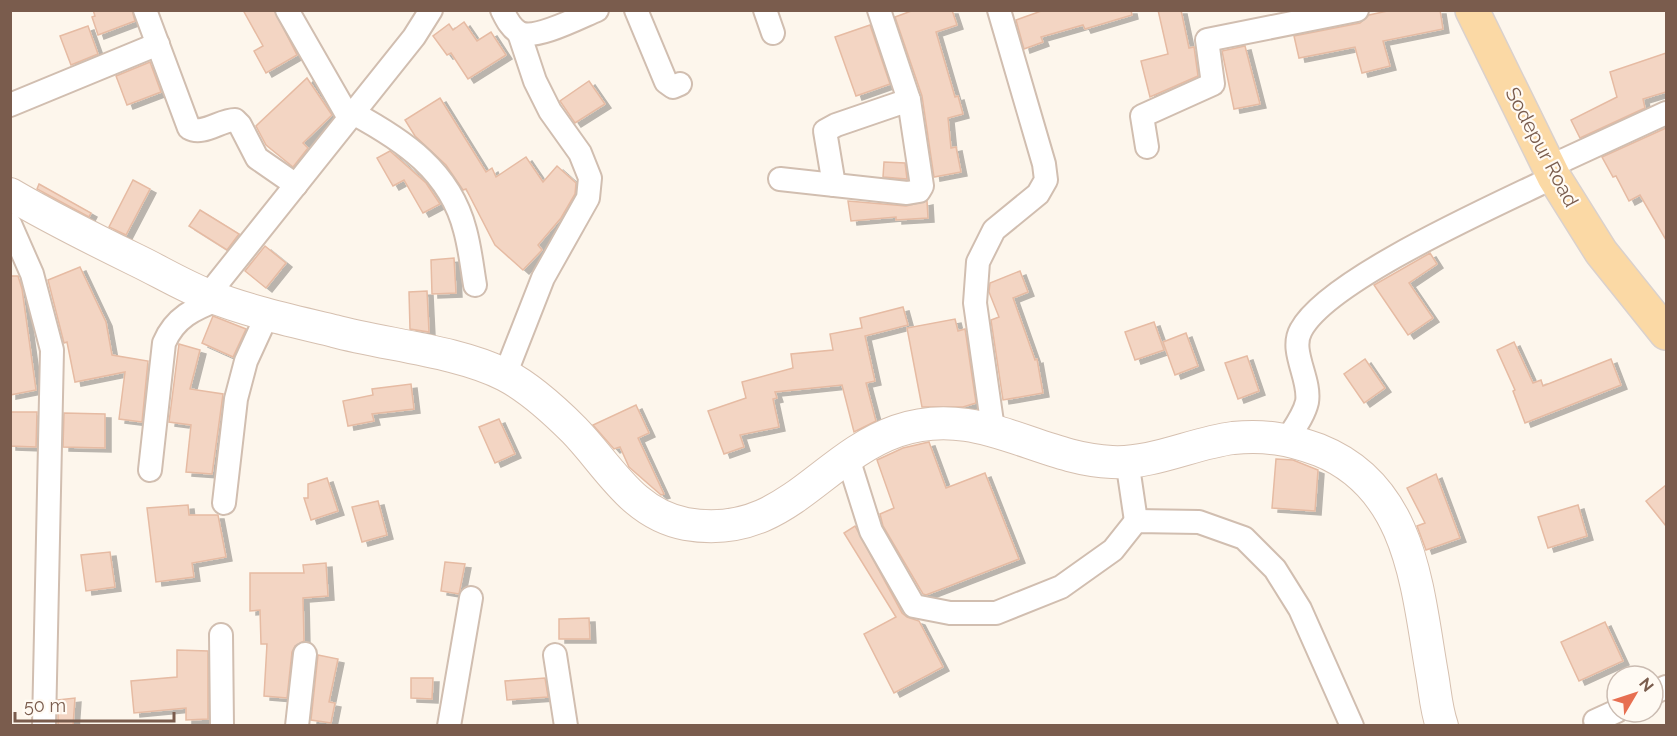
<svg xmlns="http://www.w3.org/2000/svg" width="1677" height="736" font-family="Raleway,sans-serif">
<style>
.building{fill:#f3d5c3;stroke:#e6bba3;stroke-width:1.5;filter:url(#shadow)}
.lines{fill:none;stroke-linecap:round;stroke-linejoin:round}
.street-casing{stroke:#d1beb0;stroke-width:26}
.secondary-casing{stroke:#d6c0b0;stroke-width:34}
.primary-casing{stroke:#dad1cd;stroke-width:36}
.street{stroke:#fff;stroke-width:22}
.secondary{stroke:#fff;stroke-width:32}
.primary{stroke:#fbd9a5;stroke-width:33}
.labels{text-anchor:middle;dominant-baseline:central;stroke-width:4.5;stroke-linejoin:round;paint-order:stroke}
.street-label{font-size:20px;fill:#7a5c4d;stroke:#fffaf3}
</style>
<defs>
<filter id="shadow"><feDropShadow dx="6" dy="4" stdDeviation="0" flood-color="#0004"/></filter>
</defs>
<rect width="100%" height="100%" fill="#fdf6ec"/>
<!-- building -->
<g class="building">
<polygon points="93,10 132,10 135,21 98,35 92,17 95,16"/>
<polygon points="243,10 274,10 297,55 266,73 254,51 263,46"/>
<polygon points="914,10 952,10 957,25 936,32 955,97 958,96 963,114 948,118 951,148 956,147 961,172 934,177 922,96 895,17"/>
<polygon points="1044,10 1131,10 1132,15 1085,29 1083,25 1041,37 1043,42 1024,49 1016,20"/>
<polygon points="1158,10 1181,10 1189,48 1194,47 1198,76 1150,97 1141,61 1168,54"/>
<polygon points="1392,10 1440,10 1443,29 1383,41 1390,66 1362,73 1355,47 1299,58 1294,36 1360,23 1369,15"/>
<polygon points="464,22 477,41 491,32 506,55 468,79 451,53 447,55 433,36 449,24 453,30"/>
<polygon points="870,25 890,84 856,96 835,37"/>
<polygon points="88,26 98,54 71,65 60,36"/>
<polygon points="1245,46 1260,104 1234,109 1222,51"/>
<polygon points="1666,53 1666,92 1643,99 1645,108 1580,138 1571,120 1617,97 1610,72"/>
<polygon points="150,62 161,92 127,105 116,76"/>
<polygon points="307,78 332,115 303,143 308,148 293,167 266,145 256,126"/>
<polygon points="589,81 605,104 575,123 560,101"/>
<polygon points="440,98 486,172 492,168 496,177 526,157 543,182 557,166 576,183 575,194 561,218 538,245 542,250 523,270 495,245 466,189 463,190 446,165 415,136 405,120"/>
<polygon points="1666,128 1666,240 1640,195 1629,201 1616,176 1613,177 1602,157"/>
<polygon points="390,151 426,183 440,204 423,213 404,180 393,186 377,158"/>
<polygon points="884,162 905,163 907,179 883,177"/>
<polygon points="133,180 150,189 126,235 109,227"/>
<polygon points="39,184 91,213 89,217 37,189"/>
<polygon points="848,201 906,206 927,201 928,218 896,220 896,217 851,221"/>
<polygon points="200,210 239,234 227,250 189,226"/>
<polygon points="265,246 286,263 266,288 245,271"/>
<polygon points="1430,253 1437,264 1409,283 1433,318 1408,335 1374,285"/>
<polygon points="454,258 456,293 432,294 431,260"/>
<polygon points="80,267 106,322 112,355 148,361 142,422 119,419 125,372 75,382 67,342 64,343 48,280"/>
<polygon points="1020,271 1028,292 1013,298 1035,360 1037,359 1043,393 1003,400 991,320 999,317 989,292 990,283"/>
<polygon points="10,276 18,276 22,289 36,390 10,395"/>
<polygon points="427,291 429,332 410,329 409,292"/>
<polygon points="903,307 908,325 865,336 875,381 866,383 876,421 854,432 842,385 775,392 777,398 773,399 779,427 740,435 744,447 724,454 708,411 746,398 742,382 793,368 791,354 833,350 830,334 862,328 860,318"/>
<polygon points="213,316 246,329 233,357 202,343"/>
<polygon points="955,319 958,331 965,329 976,403 963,407 922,407 907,328"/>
<polygon points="1154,322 1164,350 1135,360 1125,332"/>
<polygon points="1186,333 1198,366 1175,375 1163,342"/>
<polygon points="1514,342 1533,383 1541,380 1543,386 1611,359 1621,385 1525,423 1513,391 1515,390 1497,350"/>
<polygon points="179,344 200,350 190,389 223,394 212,474 186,472 191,425 169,422"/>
<polygon points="1247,356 1259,391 1238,399 1225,363"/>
<polygon points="1365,359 1385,388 1364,403 1344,374"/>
<polygon points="411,384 414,409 372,414 374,421 348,426 343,401 373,395 372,389"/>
<polygon points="636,405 649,433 638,438 664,494 661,495 629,467 620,447 614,449 593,425"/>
<polygon points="10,412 37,412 36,447 10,446"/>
<polygon points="64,413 105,414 105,448 63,447"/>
<polygon points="499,419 515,454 495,463 479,427"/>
<polygon points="929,442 946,488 985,473 1019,559 926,595 923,594 883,526 880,514 894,508 877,460 903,448"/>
<polygon points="1276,459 1293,460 1318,470 1315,511 1272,508"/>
<polygon points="1436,474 1460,538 1426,550 1417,526 1425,523 1407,488"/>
<polygon points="327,478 338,511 311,520 304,498 308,498 308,484"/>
<polygon points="1666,485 1666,526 1646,501"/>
<polygon points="378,501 387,535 362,542 352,507"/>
<polygon points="188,505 189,515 218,515 226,557 192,563 194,577 156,582 147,508"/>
<polygon points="1578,505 1587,536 1548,548 1538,517"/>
<polygon points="855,526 902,613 907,617 919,621 943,667 894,693 864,634 896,617 844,533"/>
<polygon points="110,552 115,587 86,591 81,555"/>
<polygon points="445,562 465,564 459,594 441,591"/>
<polygon points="326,563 328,596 303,598 304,641 295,646 292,652 287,698 264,696 267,644 261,644 260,610 250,611 250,573 304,573 303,565"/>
<polygon points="589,618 590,639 559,639 559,619"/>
<polygon points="1605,622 1623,661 1579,681 1561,642"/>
<polygon points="177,650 208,651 208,719 186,720 186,708 134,713 131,681 177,677"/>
<polygon points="318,655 338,659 329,702 335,703 331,723 311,720"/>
<polygon points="411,678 433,678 432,699 411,698"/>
<polygon points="545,678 548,697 507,700 505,681"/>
<polygon points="75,698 73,726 58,726 58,700"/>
</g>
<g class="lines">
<!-- street casing -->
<g class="street-casing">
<g id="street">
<path d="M145,10L189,128C203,136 220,120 235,120L240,125L257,158L296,185"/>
<polyline points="287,10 349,118"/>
<path d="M502,10C506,18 511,29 520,33C536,40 580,17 597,10"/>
<polyline points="636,10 666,82 673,87 680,84"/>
<polyline points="765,10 773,33"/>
<polyline points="10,105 158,44"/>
<path d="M353,113C403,140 450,171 465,230C470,248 472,267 475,285"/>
<polyline points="1147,147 1142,116 1213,84 1207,40 1357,10"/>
<polyline points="1551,166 1666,113"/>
<polyline points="780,179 907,193 919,191 922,186 909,100 879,10"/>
<polyline points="834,185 825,131 836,125 909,100"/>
<polyline points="10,224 32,274 52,350 44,726"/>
<polyline points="208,295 414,37 431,10"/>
<polyline points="505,375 543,278 588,198 590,178 580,153 550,111 535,81 519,33"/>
<polyline points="993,429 975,303 978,262 994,230 1038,194 1046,180 1044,164 999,10"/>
<path d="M1288,438C1295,427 1304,415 1307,402C1311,379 1289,351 1301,330C1328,279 1497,205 1554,177"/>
<polyline points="848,458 871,531 914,606 950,613 996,613 1061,587 1113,550 1136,521 1199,522 1244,538 1275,569 1300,609 1352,726"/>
<polyline points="1127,460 1136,521"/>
<path d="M150,470L164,343C175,317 194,309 219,299"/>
<polyline points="224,503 236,399 246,361 268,313"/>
<polyline points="221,635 222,726"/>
<polyline points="555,655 566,726"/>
<polyline points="1653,693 1666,687"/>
<polyline points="1595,721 1617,711"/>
<polyline points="297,726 305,654"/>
<polyline points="449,726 471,598"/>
</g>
</g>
<!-- secondary casing -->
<g class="secondary-casing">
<path id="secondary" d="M10,194C51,218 93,239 136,260C159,271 182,285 207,295C247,311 292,321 334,331C386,345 458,351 505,375C530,388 554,410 574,430C609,466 632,514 686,524C784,541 818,459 897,431C978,403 1037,459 1112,462C1154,464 1193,443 1233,438C1266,435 1289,439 1319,450C1412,487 1417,588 1432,674C1435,691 1436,709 1442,726"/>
</g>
<!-- primary casing -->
<g class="primary-casing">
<polyline id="primary" points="1472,10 1554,177 1601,252 1666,333"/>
</g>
<!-- street -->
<use href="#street" class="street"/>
<!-- secondary -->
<use href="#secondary" class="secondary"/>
<!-- primary -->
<use href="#primary" class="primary"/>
</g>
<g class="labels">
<!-- street labels -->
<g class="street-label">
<text transform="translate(1542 147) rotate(62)">Sodepur Road</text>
</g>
</g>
<!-- border -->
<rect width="1677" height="736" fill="none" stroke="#7a5c4d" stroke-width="24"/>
<!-- north arrow -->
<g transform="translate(1635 694) rotate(51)"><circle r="28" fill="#fffaf3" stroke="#cabbb1" stroke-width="1.5"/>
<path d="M0-4.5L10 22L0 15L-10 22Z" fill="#e76f51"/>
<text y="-9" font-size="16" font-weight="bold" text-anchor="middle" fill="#7a5c4d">N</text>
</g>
<!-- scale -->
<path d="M15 712v9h159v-9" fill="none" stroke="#7a5c4d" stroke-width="3"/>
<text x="24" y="712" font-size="18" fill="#7a5c4d" stroke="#fffaf3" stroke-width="4.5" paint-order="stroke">50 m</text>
</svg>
